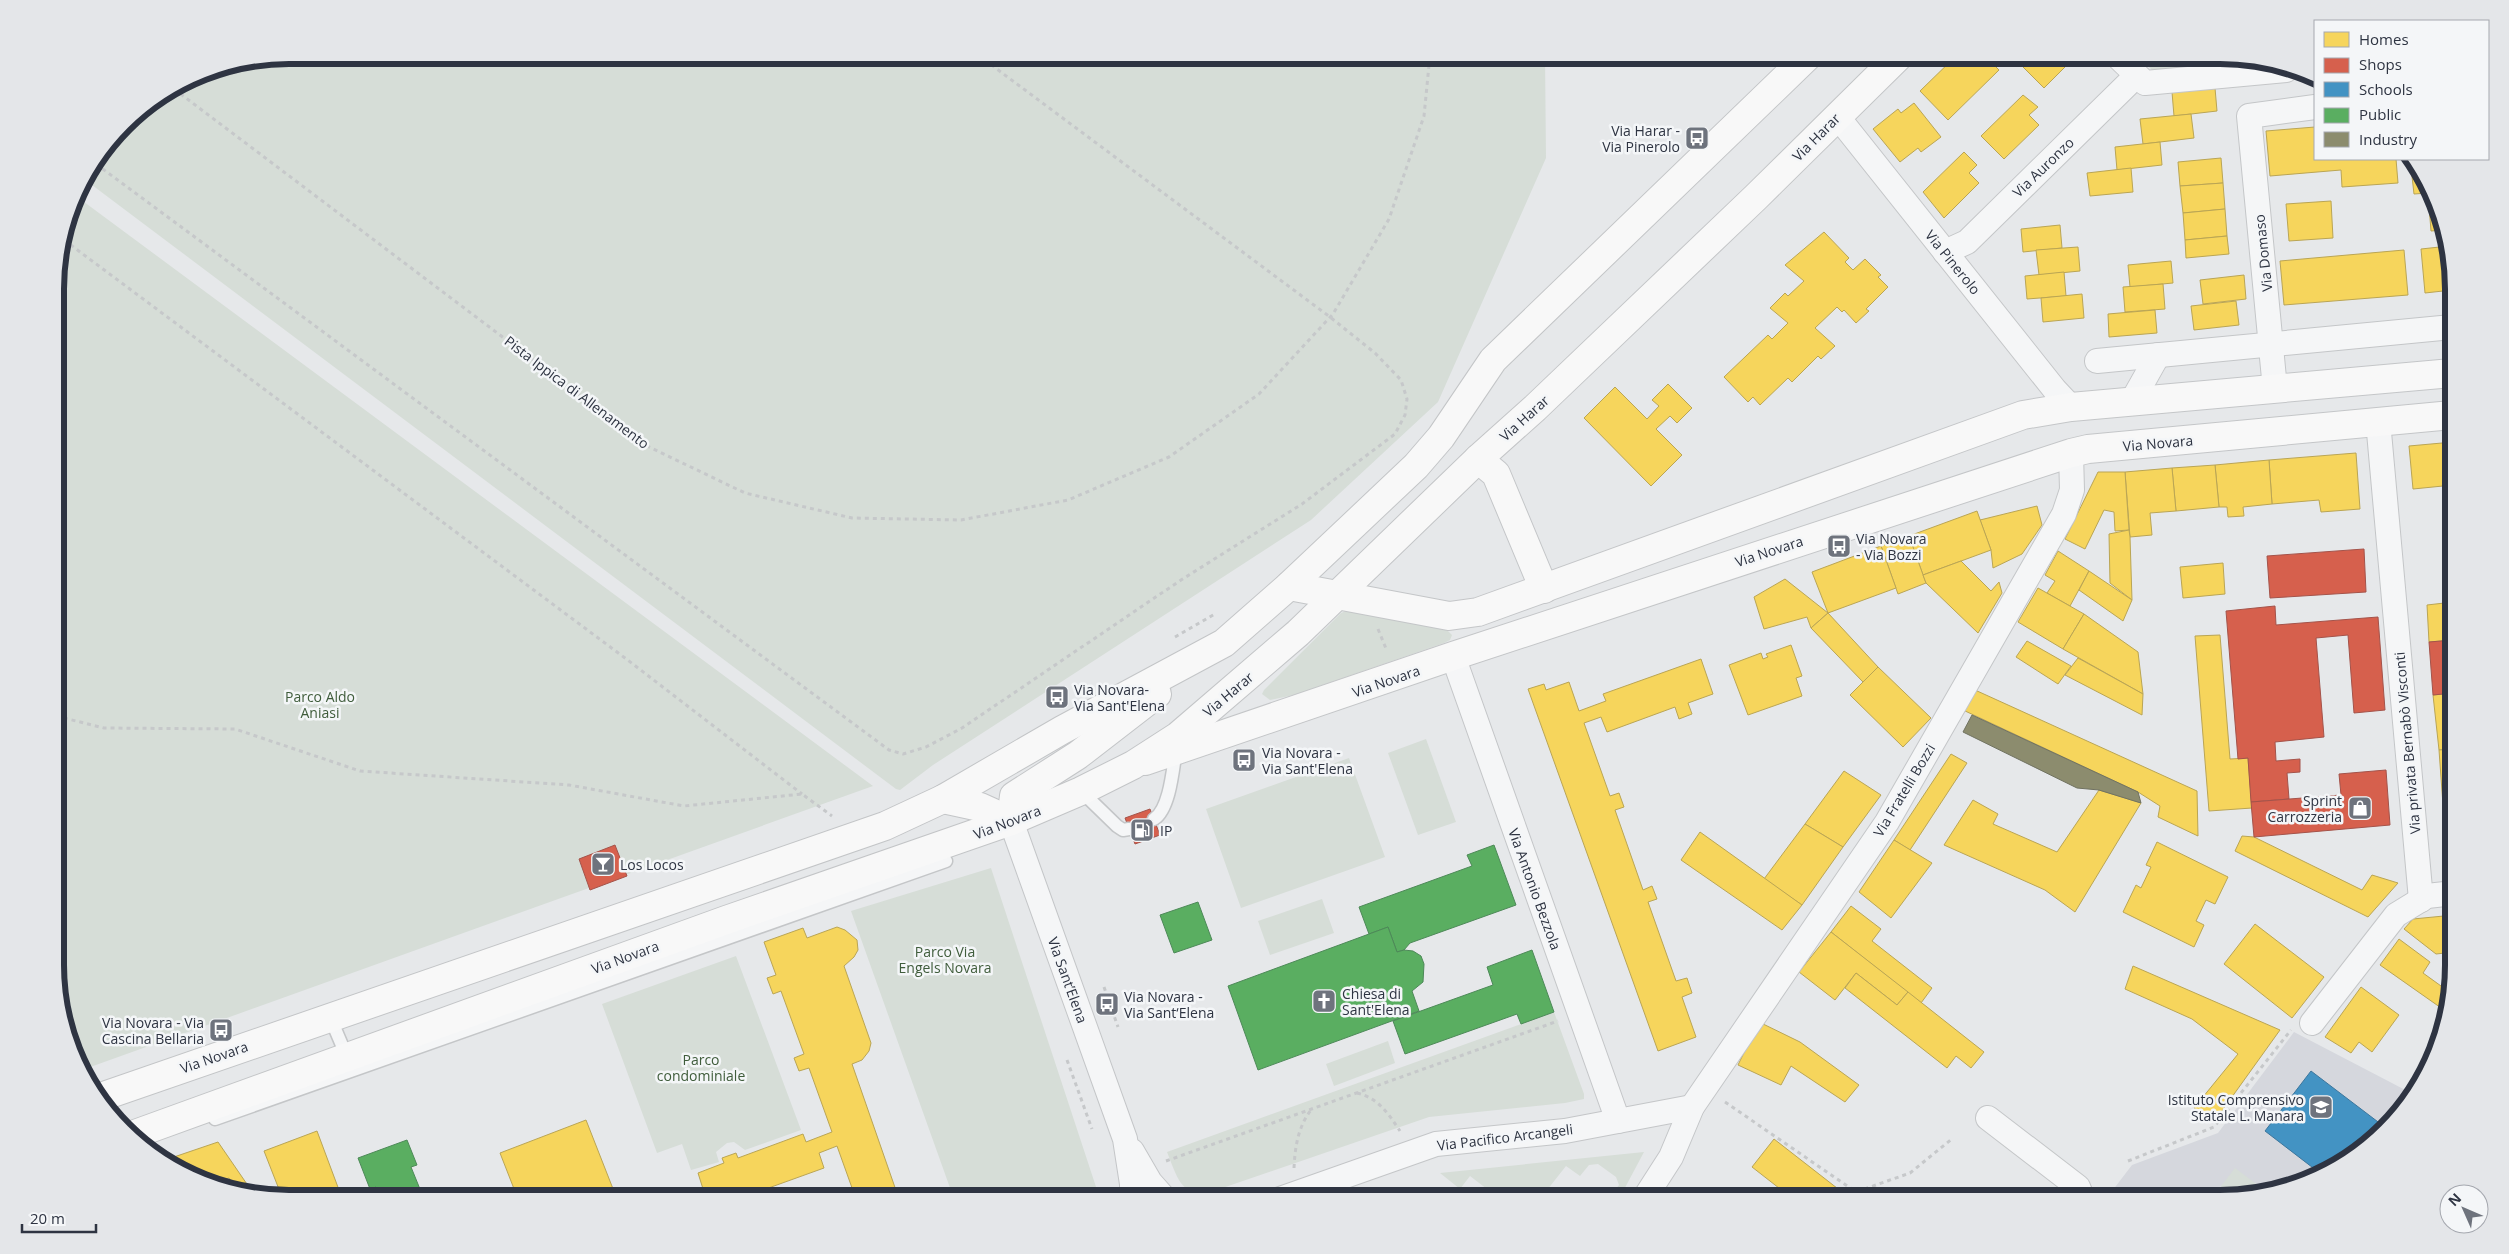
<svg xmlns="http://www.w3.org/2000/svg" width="2509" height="1254" font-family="'Open Sans',sans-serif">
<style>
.built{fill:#d5d7dd}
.green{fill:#d6ddd7}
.homes{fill:#f6d55c;stroke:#baa554}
.shops{fill:#d6604d;stroke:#a4534a}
.schools{fill:#4393c3;stroke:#3d769c}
.public{fill:#5aae61;stroke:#4d8958}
.industry{fill:#8c8c6e;stroke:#707261}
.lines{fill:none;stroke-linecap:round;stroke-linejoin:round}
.lane-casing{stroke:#c4c6c8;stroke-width:15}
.street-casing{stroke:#c4c6c8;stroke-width:26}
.secondary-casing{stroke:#c4c6c8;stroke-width:30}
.primary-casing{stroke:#c3c5c7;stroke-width:30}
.path{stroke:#c6c8ca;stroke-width:3;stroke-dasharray:4 4;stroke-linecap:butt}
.lane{stroke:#f5f6f7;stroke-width:12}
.street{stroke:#f5f6f7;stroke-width:24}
.secondary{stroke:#f8f8f8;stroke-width:28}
.primary{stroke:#f8f8f8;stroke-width:28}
.labels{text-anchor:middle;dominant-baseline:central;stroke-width:5;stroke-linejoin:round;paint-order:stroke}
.poi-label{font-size:14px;fill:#2e3442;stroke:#f4f6f8;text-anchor:start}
.street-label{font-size:14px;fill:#2e3442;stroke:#f4f6f8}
.park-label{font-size:14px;fill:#405d3c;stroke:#f4f6f8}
.rim{fill:none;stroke:#2e3442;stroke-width:6}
</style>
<rect width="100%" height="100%" fill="#e6e8ea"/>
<!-- built -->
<polygon class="built" points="2294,1032 2413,1094 2396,1119 2350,1160 2295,1187 2235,1199 2106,1199 2132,1165 2218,1133"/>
<!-- green -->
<g class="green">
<polygon points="289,55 1545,55 1546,158 1438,402 1311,520 933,765 900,790 896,789 84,179 135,113 200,73"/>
<polygon points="2137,55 2220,55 2248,62 2152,70"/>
<polygon points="76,196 873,786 82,1070 73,1054 57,996 56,273"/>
<polygon points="1346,611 1445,628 1452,635 1450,640 1444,643 1294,695 1270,700 1262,694 1264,690 1341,613"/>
<polygon points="1426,739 1456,822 1418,835 1388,753"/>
<polygon points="1349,758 1385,857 1241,908 1206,809"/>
<polygon points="991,868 1100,1199 954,1199 851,911"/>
<polygon points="1322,899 1334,933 1270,955 1258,921"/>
<polygon points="736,956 801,1130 745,1150 734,1142 727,1143 716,1152 719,1162 691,1170 682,1144 657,1153 602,1004"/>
<path d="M1554,1012L1584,1094V1099L1565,1103L1429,1117L1205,1194C1180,1196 1175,1171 1167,1152Z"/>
<polygon points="1388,1041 1395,1063 1334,1086 1326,1064"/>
<polygon points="1644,1152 1619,1199 1608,1199 1619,1185 1616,1177 1598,1164 1589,1165 1580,1176 1566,1166 1540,1199 1500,1199 1470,1176 1460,1189 1440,1173"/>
<polygon points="2235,1168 2267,1192 2235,1199 2211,1199"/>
</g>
<!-- homes -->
<g class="homes">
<polygon points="1957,55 1984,55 1999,70 1948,120 1920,91"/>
<polygon points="2032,55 2077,55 2044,88 2021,65"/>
<polygon points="2215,88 2217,111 2174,116 2172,92"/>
<polygon points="2023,95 2038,107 2029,115 2039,125 2004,159 1981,136"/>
<polygon points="1914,103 1941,137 1921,152 1918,148 1900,162 1873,129 1898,109 1901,113"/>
<polygon points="2191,114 2194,138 2143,144 2140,119"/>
<polygon points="2315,127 2315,159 2396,159 2398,183 2342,187 2341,170 2270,176 2266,131"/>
<polygon points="2160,142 2162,165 2117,170 2115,147"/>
<polygon points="1964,152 1977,165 1969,173 1979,183 1944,218 1923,192"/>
<polygon points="2221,158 2223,183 2180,186 2178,162"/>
<polygon points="2410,159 2413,159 2436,200 2444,230 2431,231 2428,193 2414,194"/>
<polygon points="2131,168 2133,192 2090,196 2087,173"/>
<polygon points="2223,183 2225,209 2183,213 2180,186"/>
<polygon points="2331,201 2333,238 2289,241 2286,204"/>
<polygon points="2225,209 2227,236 2185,240 2183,213"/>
<polygon points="2060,225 2062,248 2023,252 2021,229"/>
<polygon points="1824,232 1849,258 1845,262 1853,270 1865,259 1881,275 1878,277 1888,287 1866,309 1869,311 1856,323 1844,310 1842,312 1837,307 1815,328 1835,346 1821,359 1818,356 1792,382 1788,378 1760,405 1753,397 1748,402 1724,377 1768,335 1772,339 1788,323 1770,308 1785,293 1788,296 1804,281 1785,265"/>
<polygon points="2227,236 2229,254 2186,258 2185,240"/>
<polygon points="2449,246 2452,259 2452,290 2425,293 2421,249"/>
<polygon points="2078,247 2080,271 2039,275 2036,250"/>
<polygon points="2404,250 2408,295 2284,305 2280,261"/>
<polygon points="2171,261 2173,283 2130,287 2128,265"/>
<polygon points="2064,272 2066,296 2027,299 2025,276"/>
<polygon points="2244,275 2246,299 2203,304 2200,280"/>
<polygon points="2163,284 2165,309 2125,312 2123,287"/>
<polygon points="2082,294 2084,318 2043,322 2041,298"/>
<polygon points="2236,301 2239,325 2194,330 2191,306"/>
<polygon points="2155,310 2157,333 2109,337 2108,314"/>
<polygon points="1668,384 1692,408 1677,423 1670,416 1656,429 1682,455 1651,486 1584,418 1615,387 1647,419 1659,406 1652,400"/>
<polygon points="2453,442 2453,485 2413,489 2409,446"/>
<polygon points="2356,453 2360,509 2321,512 2319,500 2272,504 2269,460"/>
<polygon points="2269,460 2272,504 2243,507 2244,516 2228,517 2227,507 2219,507 2215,465"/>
<polygon points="2215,465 2219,507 2176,511 2172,468"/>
<polygon points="2172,468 2176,511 2150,513 2152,535 2130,537 2125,472"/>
<polygon points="2098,472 2125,472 2129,530 2115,531 2114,512 2104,510 2085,549 2065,539"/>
<polygon points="2037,506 2042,525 2022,554 1993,568 1991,550 1980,520"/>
<polygon points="1977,511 1991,550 1923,575 1909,536"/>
<polygon points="2129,530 2130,537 2132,600 2110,583 2109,534"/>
<polygon points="1909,536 1926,583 1898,594 1881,546"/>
<polygon points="1881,546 1896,588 1828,613 1812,572"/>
<polygon points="2058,551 2089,571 2070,606 2047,593 2055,581 2045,575"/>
<polygon points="1961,561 1991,591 1999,582 2002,593 1978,633 1926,583 1923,575"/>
<polygon points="2223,563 2225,594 2183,598 2180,567"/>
<polygon points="2089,571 2132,600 2123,621 2079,590"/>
<polygon points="1785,579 1828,613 1811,628 1807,617 1764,629 1754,597"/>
<polygon points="2038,588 2084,614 2063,649 2018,622"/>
<polygon points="2453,602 2453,640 2429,642 2427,605"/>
<polygon points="1828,613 1878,667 1863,682 1811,628"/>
<polygon points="2084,614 2138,652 2143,694 2063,649"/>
<polygon points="2220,635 2230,759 2248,758 2252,808 2209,811 2195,636"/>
<polygon points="2027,641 2071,666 2058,684 2016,657"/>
<polygon points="1791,645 1802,676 1796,678 1802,696 1748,715 1729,665 1761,653 1763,659 1768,657 1766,654"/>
<polygon points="2078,658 2143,694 2142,715 2065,675"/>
<polygon points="1701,659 1713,694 1688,703 1692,714 1679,719 1675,707 1607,732 1601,717 1584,723 1610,796 1619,793 1624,807 1615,810 1643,890 1652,886 1657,899 1648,902 1676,981 1687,978 1692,993 1682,997 1696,1037 1658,1051 1528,689 1544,684 1546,690 1569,682 1579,711 1606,701 1603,694"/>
<polygon points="1878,667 1931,718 1903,747 1850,695"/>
<polygon points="1975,690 2197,791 2198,836 2158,817 2160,806 2138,792 1963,710"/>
<polygon points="2453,693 2453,749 2439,750 2433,695"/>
<polygon points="2453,749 2454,804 2443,805 2439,750"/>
<polygon points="1951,754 1967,763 1910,850 1894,840"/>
<polygon points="1844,771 1881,795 1843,847 1805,824"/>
<polygon points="2099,790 2141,803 2075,912 2045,890 1944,845 1973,800 1998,814 1993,824 2057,852"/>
<polygon points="2454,804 2454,880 2449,881 2443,805"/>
<polygon points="1805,824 1843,847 1802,905 1764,879"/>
<polygon points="1700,832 1802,905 1782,930 1681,860"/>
<polygon points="2242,836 2254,837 2362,890 2372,875 2398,883 2368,917 2235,851"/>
<polygon points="1894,840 1932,863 1891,918 1859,892"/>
<polygon points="2157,842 2228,877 2215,904 2206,900 2196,921 2204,925 2194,947 2123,912 2136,885 2141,888 2151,867 2146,865"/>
<polygon points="1851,906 1881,929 1872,941 1932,988 1921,1003 1831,932"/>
<polygon points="2454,915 2454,952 2436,954 2404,929 2413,919"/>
<polygon points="2255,924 2324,977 2292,1018 2224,964"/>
<polygon points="837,927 845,930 857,940 858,950 854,957 844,966 871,1043 869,1051 862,1060 852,1064 899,1199 856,1199 837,1146 819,1153 824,1168 738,1199 699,1199 697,1194 704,1192 698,1173 724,1163 722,1158 736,1153 738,1158 803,1134 806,1142 832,1132 809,1068 799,1071 794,1058 804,1054 781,991 773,994 767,978 776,975 764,942 803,928 807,938"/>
<polygon points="1831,932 1908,992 1897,1005 1856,973 1835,1000 1799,972"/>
<polygon points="2399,939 2430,962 2423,973 2448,991 2444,1010 2380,965"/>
<polygon points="2133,966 2280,1030 2214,1122 2194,1108 2238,1054 2192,1019 2125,989"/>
<polygon points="1856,973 1897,1005 1908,992 1984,1052 1971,1068 1956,1056 1947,1068 1845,988"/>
<polygon points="2361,987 2399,1015 2372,1052 2359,1042 2351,1053 2325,1037"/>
<polygon points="1759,1022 1800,1042 1859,1085 1845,1102 1791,1066 1781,1085 1738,1065"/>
<polygon points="586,1120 617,1199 518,1199 500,1153"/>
<polygon points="317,1131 339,1190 317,1199 282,1197 264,1151"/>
<polygon points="1774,1139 1851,1199 1793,1199 1752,1167"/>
<polygon points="218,1142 251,1190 236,1187 229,1178 218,1182 186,1175 168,1159"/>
</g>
<!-- shops -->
<g class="shops">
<polygon points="2364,549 2366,592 2270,598 2267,556"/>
<polygon points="2275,606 2276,625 2378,617 2385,710 2354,713 2348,635 2316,638 2324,737 2275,742 2276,761 2300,759 2300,772 2287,773 2289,799 2251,802 2248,758 2238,759 2226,611"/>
<polygon points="2453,640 2453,693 2433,695 2429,642"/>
<polygon points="2386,770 2390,825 2254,837 2251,802 2341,795 2339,774"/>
<polygon points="1150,809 1160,835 1135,844 1125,818"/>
<polygon points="615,845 627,876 590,890 579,859"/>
</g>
<!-- schools -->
<polygon class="schools" points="2311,1071 2386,1128 2350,1160 2321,1174 2265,1131"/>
<!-- public -->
<g class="public">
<polygon points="1494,845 1516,905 1410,943 1404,950 1397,952 1388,927 1369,934 1359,907 1472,866 1467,855"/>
<polygon points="1198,902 1212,940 1174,953 1160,915"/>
<polygon points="1388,927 1397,952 1404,950 1413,951 1421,956 1424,964 1423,982 1412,991 1419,1011 1258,1070 1228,986"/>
<polygon points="1532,950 1554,1012 1521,1024 1517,1014 1405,1054 1393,1021 1493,985 1487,967"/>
<polygon points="407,1140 417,1165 411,1167 424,1199 381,1199 376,1187 370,1189 358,1158"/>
</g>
<!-- industry -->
<polygon class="industry" points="1972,715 2138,792 2141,803 2099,790 2077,788 1963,732"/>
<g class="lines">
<!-- lane casing -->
<g class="lane-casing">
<g id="lane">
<polyline points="1081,791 1117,826 1123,830 1129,829"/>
<path d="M1154,819C1170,809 1173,768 1176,749"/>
<polyline points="330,1017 347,1057"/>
<polyline points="215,1119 946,861"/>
</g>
</g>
<!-- street casing -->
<g class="street-casing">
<g id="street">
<polyline points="2116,55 2145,83 2286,70"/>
<polyline points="1837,116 2055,390 2071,407"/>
<polyline points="1945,252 1967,242 2136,76"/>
<polyline points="2097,361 2452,327"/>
<polyline points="2275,389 2249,116 2315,107"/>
<polyline points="2131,403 2158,355"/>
<polyline points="2378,421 2421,900"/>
<polyline points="1453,656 1618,1121"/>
<polyline points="1011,821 1125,1139 1132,1184 1132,1199"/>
<polyline points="2312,1023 2396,915 2427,896 2454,893"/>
<polyline points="1988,1118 2078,1187 2083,1199"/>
<polyline points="1132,1151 1150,1182 1165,1199"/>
<polyline points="1280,1199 1436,1144 1565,1131 1692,1107"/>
<polyline points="1644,1199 1671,1157 1692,1107 1887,822 2064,514 2072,490 2071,453"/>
</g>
</g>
<!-- secondary casing -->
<g class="secondary-casing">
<g id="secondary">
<polyline points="1478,459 1496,474 1544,589"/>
<polyline points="1289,586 1449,616 1478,612 2023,415 2071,407 2452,373"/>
<polyline points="1145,761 1453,656 2071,453 2088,449 2452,415"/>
</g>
</g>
<!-- primary casing -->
<g class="primary-casing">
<g id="primary">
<polyline points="943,799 980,807 1011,821"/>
<polyline points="1011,821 1014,796 1078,755 1157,694"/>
<polyline points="98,1098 885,826 943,799 1062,730 1224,643 1289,586 1416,466 1441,437 1493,360 1809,55"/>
<polyline points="135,1134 726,920 1011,821 1081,791 1133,765 1178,736 1298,633 1478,459 1535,408 1756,197 1900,55"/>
</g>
</g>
<!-- path -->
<g class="path">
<polyline points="174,89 647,446 745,493 852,518 961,520 1068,500 1169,457 1259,394 1333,314 1389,219 1424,116 1430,55"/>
<polyline points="96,164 889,750 903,754 926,747 962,728 1181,580 1302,504 1395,434 1405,415 1407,399 1401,380 1375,353 1330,317 978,55"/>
<polyline points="64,240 625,658 802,794"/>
<polyline points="1378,629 1387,651"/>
<polyline points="1175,637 1215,614"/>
<polyline points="56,716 104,728 235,729 360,771 569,785 684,806 802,794 832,816"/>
<polyline points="1104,987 1118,1027"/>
<polyline points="1067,1060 1092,1129"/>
<path d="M1357,1093C1378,1098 1388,1113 1400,1131"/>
<polyline points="1725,1102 1856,1192 1910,1173 1953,1138"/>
<polyline points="1166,1161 1558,1021"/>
<polyline points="2128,1161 2214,1127 2291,1030"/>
<path d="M1294,1168C1295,1147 1298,1127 1311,1110"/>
</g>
<!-- lane -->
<use href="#lane" class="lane"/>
<!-- street -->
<use href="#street" class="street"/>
<!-- secondary -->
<use href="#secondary" class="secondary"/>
<!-- primary -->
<use href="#primary" class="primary"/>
</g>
<!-- icons -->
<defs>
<g id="bus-square" transform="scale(1.25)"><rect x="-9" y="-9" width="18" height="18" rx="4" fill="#6e737d" stroke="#f4f6f8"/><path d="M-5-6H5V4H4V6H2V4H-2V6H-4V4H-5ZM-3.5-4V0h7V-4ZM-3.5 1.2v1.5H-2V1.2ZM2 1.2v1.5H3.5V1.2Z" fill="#fff"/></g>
<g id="shop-square" transform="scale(1.25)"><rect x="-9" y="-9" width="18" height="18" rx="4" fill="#6e737d" stroke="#f4f6f8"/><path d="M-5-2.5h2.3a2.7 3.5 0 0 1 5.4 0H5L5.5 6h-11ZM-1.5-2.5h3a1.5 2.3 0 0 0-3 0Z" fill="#fff"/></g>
<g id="fuel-square" transform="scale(1.25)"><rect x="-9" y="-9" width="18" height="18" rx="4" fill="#6e737d" stroke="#f4f6f8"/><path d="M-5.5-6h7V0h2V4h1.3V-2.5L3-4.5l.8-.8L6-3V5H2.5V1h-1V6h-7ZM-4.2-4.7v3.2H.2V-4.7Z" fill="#fff"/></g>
<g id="bar-square" transform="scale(1.25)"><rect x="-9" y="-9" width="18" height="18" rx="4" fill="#6e737d" stroke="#f4f6f8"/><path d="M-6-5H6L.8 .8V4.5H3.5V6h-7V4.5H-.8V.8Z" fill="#fff"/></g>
<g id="church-square" transform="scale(1.25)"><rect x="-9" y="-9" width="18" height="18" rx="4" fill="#6e737d" stroke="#f4f6f8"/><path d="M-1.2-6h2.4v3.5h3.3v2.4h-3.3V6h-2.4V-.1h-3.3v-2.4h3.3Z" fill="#fff"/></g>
<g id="school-square" transform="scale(1.25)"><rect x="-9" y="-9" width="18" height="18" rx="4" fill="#6e737d" stroke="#f4f6f8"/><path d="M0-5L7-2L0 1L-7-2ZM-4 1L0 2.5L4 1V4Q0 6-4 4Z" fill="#fff"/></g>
</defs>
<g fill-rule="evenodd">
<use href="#bus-square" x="1697" y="138"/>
<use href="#bus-square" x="1839" y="546"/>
<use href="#bus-square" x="1057" y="697"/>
<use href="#bus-square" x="1244" y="760"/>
<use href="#shop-square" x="2360" y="808"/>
<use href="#fuel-square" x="1142" y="830"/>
<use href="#bar-square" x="603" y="864"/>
<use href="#church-square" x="1324" y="1001"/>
<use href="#bus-square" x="1107" y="1004"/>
<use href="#bus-square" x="221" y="1030"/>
<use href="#school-square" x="2321" y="1107"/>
</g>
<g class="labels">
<!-- poi labels -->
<g class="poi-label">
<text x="1680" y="130" text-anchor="end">Via Harar -<tspan x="1680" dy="16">Via Pinerolo</tspan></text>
<text x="1856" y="538">Via Novara<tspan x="1856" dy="16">- Via Bozzi</tspan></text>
<text x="1074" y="689">Via Novara-<tspan x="1074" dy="16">Via Sant'Elena</tspan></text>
<text x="1262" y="752">Via Novara -<tspan x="1262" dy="16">Via Sant'Elena</tspan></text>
<text x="2342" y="800" text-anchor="end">Sprint<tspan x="2342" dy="16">Carrozzeria</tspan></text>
<text x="1160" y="830">IP</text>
<text x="620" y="864">Los Locos</text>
<text x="1342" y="993">Chiesa di<tspan x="1342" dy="16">Sant'Elena</tspan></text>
<text x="1124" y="996">Via Novara -<tspan x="1124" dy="16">Via Sant‘Elena</tspan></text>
<text x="204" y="1022" text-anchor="end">Via Novara - Via<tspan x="204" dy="16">Cascina Bellaria</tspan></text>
<text x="2304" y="1099" text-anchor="end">Istituto Comprensivo<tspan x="2304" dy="16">Statale L. Manara</tspan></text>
</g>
<!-- street labels -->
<g class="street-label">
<text transform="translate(1816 137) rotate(-45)">Via Harar</text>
<text transform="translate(2043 167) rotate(-44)">Via Auronzo</text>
<text transform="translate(2263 253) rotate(-96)">Via Domaso</text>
<text transform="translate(1953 262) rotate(51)">Via Pinerolo</text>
<text transform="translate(577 392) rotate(37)">Pista Ippica di Allenamento</text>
<text transform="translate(1524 418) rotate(-42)">Via Harar</text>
<text transform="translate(2158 443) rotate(-5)">Via Novara</text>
<text transform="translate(1769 551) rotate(-18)">Via Novara</text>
<text transform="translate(1386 681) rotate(-19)">Via Novara</text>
<text transform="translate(1228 694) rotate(-40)">Via Harar</text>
<text transform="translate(2407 743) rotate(-95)">Via privata Bernabò Visconti</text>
<text transform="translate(1904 790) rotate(-59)">Via Fratelli Bozzi</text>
<text transform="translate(1007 822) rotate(-21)">Via Novara</text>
<text transform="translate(1535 889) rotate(70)">Via Antonio Bezzola</text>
<text transform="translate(625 957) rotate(-20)">Via Novara</text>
<text transform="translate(1068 980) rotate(70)">Via Sant’Elena</text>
<text transform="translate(214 1057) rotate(-19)">Via Novara</text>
<text transform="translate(1505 1137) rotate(-7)">Via Pacifico Arcangeli</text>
</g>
<!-- park labels -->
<g class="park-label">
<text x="320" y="696">Parco Aldo<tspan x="320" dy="16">Aniasi</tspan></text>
<text x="945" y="951">Parco Via<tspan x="945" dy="16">Engels Novara</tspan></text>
<text x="701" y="1059">Parco<tspan x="701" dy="16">condominiale</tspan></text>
</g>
</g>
<!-- crop -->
<path d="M0 0H2509V1254H0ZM289 64H2220A225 225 0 0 1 2445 289V965A225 225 0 0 1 2220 1190H289A225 225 0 0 1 64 965V289A225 225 0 0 1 289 64Z" fill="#e4e6e9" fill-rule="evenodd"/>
<path class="rim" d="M289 64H2220A225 225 0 0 1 2445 289V965A225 225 0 0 1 2220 1190H289A225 225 0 0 1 64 965V289A225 225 0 0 1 289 64Z"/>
<!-- legend -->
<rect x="2314" y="20" width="175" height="140" fill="#f4f6f8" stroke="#a5a8af"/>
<rect x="2324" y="32" width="25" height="15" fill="#f6d55c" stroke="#a5a8af"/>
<text x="2359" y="45" font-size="15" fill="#2e3442">Homes</text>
<rect x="2324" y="58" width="25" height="15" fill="#d6604d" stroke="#a5a8af"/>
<text x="2359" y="70" font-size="15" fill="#2e3442">Shops</text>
<rect x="2324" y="82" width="25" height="15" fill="#4393c3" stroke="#a5a8af"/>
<text x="2359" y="95" font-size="15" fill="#2e3442">Schools</text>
<rect x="2324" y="108" width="25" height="15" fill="#5aae61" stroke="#a5a8af"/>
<text x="2359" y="120" font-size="15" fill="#2e3442">Public</text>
<rect x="2324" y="132" width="25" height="15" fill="#8c8c6e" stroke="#a5a8af"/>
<text x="2359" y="145" font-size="15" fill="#2e3442">Industry</text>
<!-- north arrow -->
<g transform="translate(2464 1209) rotate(315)"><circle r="24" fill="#f4f6f8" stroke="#a5a8af"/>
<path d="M0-4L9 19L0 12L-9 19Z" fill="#6e737d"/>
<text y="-8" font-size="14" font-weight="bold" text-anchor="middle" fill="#2e3442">N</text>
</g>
<!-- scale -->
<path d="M22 1224v8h74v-8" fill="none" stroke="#2e3442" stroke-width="2.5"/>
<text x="30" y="1224" font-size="15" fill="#2e3442" stroke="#f4f6f8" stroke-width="4" paint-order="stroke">20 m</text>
</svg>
